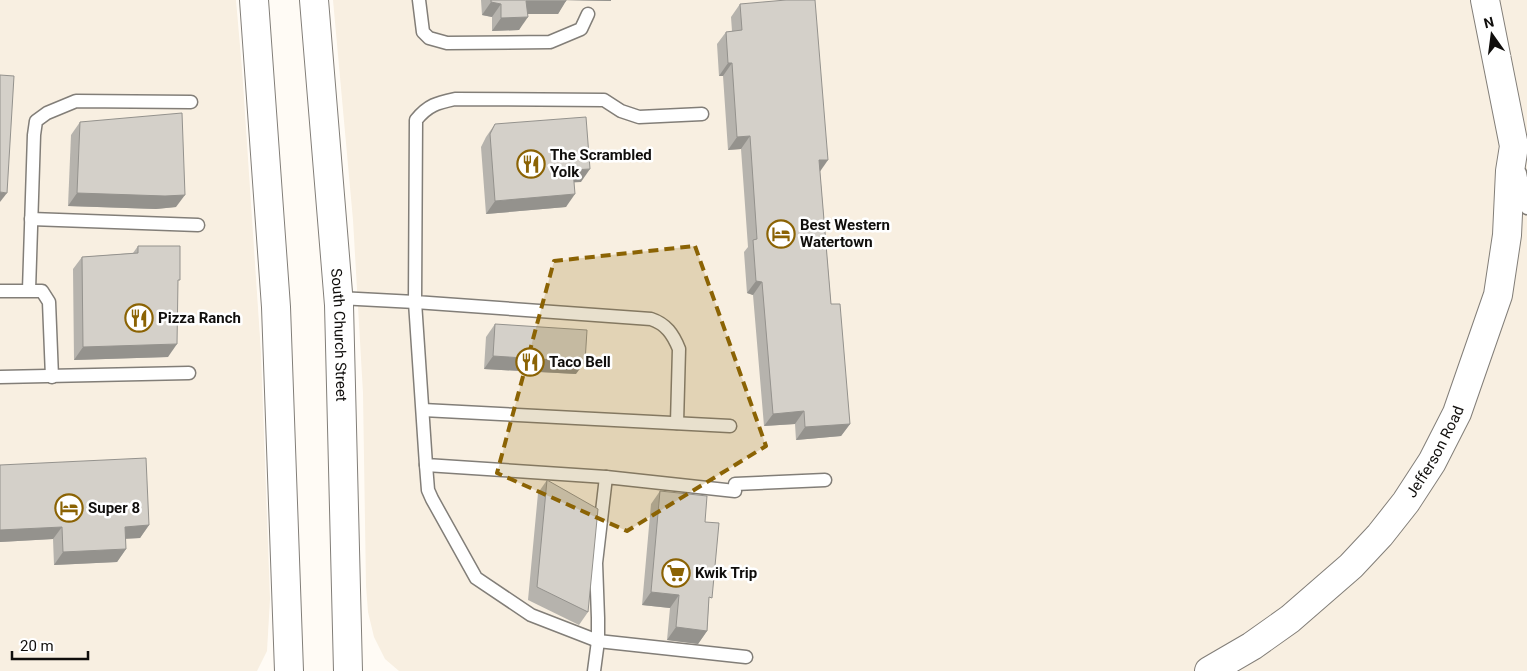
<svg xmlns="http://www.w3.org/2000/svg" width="1527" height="671" font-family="Roboto,sans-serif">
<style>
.built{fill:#f8efe1}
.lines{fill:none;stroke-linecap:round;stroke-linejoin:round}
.service-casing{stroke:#827e78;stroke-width:15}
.tertiary-casing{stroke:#827e78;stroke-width:30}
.secondary-casing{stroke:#827e78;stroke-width:30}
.service{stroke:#fff;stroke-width:12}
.tertiary{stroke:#fff;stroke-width:28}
.secondary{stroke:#fff;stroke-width:28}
.wall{fill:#b6b3ad}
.shaded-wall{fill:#94928d}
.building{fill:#d4d0c9;stroke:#94928d}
.marked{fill:#8b6304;fill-opacity:0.2;stroke:#8b6304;stroke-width:4;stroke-dasharray:10 6;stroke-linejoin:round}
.labels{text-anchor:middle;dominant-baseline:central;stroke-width:5;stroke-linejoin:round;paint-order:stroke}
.poi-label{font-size:15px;font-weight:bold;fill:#100e0c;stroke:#fff;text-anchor:start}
.street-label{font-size:15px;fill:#100e0c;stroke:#fff}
</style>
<rect width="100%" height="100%" fill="#fffbf5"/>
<!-- built -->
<g class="built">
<polygon points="0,0 236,0 242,69 261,353 270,599 267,651 257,671 0,671"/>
<polygon points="333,0 1527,0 1527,671 399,671 385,659 374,637 368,612 366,586 363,393 353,220"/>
</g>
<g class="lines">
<!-- service casing -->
<g class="service-casing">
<g id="service">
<polyline points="419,0 423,32 429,38 447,43 550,42 581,29 588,14"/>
<polyline points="1520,173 1527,208"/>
<polyline points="31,219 198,225"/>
<polyline points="29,290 34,135 36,121 47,113 76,101 191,102"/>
<polyline points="0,291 42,291 49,302 52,377"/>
<polyline points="339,298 415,302 426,465 606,477"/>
<polyline points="0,377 189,373"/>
<polyline points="423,410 730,426"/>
<path d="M677,423L679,349C673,334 666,324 651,319L415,302L416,120C428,105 437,103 455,99L604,100L621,111L639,117L702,114"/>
<polyline points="426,465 428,490 432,499 476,578 531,615 598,641 746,657"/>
<polyline points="735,484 825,480"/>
<polyline points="594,671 598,641 598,618 596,563 606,477 735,491"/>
</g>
</g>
<!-- tertiary casing -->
<g class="tertiary-casing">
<g id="tertiary">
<path id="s1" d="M1209,671L1252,646L1290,619L1351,566L1380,535L1406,502L1432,462L1457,413L1498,295L1507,235L1510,171L1514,146L1485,0"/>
</g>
</g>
<!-- secondary casing -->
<g class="secondary-casing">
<g id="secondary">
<polyline points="254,0 276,307 289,671"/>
<path id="s2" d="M314,0L339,305L348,671"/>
</g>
</g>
<!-- service -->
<use href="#service" class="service"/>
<!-- tertiary -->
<use href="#tertiary" class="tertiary"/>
<!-- secondary -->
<use href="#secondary" class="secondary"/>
</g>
<!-- wall -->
<g class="wall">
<polygon points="481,0 611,0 611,1 566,0 558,14 527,14 519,30 492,31 492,17 482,15"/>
<polygon points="740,4 820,172 831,304 850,424 841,436 796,440 795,424 764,426 753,295 747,293 744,252 748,247 741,149 728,150 723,76 719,76 717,44 726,32 732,31 731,17"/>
<polygon points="80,122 176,207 156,209 68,206 71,135"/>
<polygon points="495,124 581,182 574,182 566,207 486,214 481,147 486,137"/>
<polygon points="138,246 178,284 168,357 74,360 73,269 82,257 133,253"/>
<polygon points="495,324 576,374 484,369 486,337"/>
<polygon points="0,465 149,525 140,538 125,539 126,549 117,562 54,565 53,539 0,542"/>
<polygon points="547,480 588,612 579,625 528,600 538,493"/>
<polygon points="660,491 705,522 709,602 707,631 698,644 667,640 670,608 642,605 651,504"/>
</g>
<!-- shaded-wall -->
<g class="shaded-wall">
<polygon points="558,0 611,0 611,1"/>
<polygon points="526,1 566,1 558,14 517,14"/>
<polygon points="491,2 501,4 492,17 482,15"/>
<polygon points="528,17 519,30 492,31 501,18"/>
<polygon points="728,63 732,63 723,76 719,76"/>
<polygon points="750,136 741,149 728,150 737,137"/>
<polygon points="819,160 828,160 819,173"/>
<polygon points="590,169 581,182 564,183 573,170"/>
<polygon points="0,192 7,193 0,202"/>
<polygon points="77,193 185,195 176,207 156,209 68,206"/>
<polygon points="575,194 566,207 486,214 495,201"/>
<polygon points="756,281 762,282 753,295 747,293"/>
<polygon points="177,344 168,357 74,360 83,347"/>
<polygon points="493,356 585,362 576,374 484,369"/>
<polygon points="804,411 795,424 764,426 773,414"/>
<polygon points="850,424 841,436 796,440 805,427"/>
<polygon points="149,525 140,538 116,539 125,527"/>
<polygon points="62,527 53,539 0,542 0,530"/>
<polygon points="126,549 117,562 54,565 63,552"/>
<polygon points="651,592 679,595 670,608 642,605"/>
<polygon points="676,627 707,631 698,644 667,640"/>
</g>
<!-- building -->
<g class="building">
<polygon points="491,0 566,0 566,1 526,1 528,17 501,18 501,4 491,2"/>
<polygon points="786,0 815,0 828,160 819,160 831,304 840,304 850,424 805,427 804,411 773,414 762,282 756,281 753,240 757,239 750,136 737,137 732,63 728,63 726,32 742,30 740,4"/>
<polygon points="0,75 14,76 7,193 0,192"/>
<polygon points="182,113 185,195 165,196 77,193 80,122"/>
<polygon points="586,117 590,169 573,170 575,194 495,201 490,134 495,124"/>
<polygon points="138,246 180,246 180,280 178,280 177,344 83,347 82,257 138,253"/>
<polygon points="495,324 587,330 585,362 493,356"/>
<polygon points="146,458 149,525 125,527 126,549 63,552 62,527 0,530 0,465"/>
<polygon points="547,480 598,509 588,612 537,587"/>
<polygon points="660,491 707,496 705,522 719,523 712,598 709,597 707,631 676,627 679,595 651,592"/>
</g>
<!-- marked area -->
<path class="marked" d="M695,246L766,446L627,531L497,473L554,261Z"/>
<!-- icons -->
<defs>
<g id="restaurant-ring" transform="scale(1.4375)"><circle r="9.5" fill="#fff" stroke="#8b6304" stroke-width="1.5"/><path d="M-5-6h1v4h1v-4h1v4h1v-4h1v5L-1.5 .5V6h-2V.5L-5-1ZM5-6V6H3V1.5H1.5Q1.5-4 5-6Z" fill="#8b6304"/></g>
<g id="hotel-ring" transform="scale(1.4375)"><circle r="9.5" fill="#fff" stroke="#8b6304" stroke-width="1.5"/><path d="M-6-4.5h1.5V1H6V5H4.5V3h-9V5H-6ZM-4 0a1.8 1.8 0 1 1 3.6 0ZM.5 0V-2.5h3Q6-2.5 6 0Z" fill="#8b6304"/></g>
<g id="supermarket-ring" transform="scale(1.4375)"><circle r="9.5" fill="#fff" stroke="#8b6304" stroke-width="1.5"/><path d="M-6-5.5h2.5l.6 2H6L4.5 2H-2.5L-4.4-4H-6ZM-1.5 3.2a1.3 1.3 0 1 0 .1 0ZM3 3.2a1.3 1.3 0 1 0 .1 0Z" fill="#8b6304"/></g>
</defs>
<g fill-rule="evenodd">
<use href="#restaurant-ring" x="531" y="164"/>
<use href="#hotel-ring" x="781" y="234"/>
<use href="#restaurant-ring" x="139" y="318"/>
<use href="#restaurant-ring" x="530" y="362"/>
<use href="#hotel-ring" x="69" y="508"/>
<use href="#supermarket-ring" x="676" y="573"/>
</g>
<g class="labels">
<!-- poi labels -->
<g class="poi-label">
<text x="550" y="155">The Scrambled<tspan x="550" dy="17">Yolk</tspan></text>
<text x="800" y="225">Best Western<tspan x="800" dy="17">Watertown</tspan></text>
<text x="158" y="318">Pizza Ranch</text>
<text x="549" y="362">Taco Bell</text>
<text x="88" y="508">Super 8</text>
<text x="695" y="573">Kwik Trip</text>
</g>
<!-- street labels -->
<g class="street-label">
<text stroke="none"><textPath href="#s2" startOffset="336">South Church Street</textPath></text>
<text stroke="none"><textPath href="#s1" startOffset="320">Jefferson Road</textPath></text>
</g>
</g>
<!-- north arrow -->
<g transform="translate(1492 35) rotate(346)" stroke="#ffffff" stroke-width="4" paint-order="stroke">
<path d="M0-4L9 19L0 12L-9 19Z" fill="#100e0c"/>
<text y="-8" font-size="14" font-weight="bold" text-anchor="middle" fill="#100e0c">N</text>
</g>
<!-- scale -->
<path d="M12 651v8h76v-8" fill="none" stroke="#100e0c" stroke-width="2.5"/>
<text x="20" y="651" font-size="15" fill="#100e0c" stroke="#ffffff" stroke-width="4" paint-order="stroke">20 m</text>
</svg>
